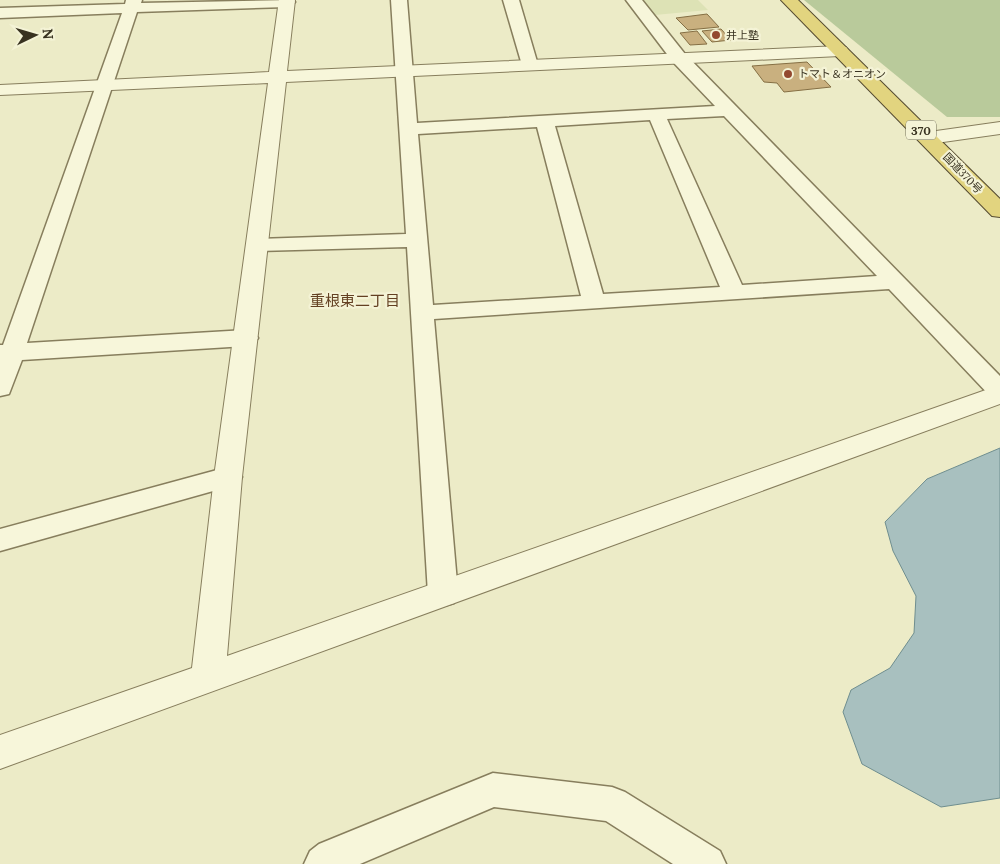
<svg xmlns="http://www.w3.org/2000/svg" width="1000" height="864" font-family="Lora,'Noto Sans JP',serif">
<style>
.farmland{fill:#dde2b5}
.green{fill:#b9ca9b}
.water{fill:#a8c0bf;stroke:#6f8e8f}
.building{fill:#c9b07f;stroke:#856f44}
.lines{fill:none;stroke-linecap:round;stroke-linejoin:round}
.minor-casing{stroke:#877e5d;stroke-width:3}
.tertiary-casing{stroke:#877e5d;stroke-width:2}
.trunk-casing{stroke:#554b31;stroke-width:2}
.minor{fill:#f7f6da;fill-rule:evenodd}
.tertiary{fill:#f7f6da;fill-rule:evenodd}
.trunk{fill:#e2d47f;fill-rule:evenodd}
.poi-dot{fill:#934930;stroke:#f4f3d6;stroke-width:2}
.labels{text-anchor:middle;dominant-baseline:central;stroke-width:4.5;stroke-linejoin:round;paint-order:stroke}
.far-poi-label{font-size:11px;fill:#383220;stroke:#f4f3d6;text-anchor:start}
.far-street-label{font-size:11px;fill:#383220;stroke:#f4f3d6}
.shield{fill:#f4f3d6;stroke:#706c57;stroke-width:1}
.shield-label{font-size:12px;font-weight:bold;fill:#383220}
.neighbourhood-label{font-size:15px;fill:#634022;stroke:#f4f3d6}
</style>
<rect width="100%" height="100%" fill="#ecebc7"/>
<!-- farmland -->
<polygon class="farmland" points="643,0 698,0 708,10 655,15"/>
<!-- green -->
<polygon class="green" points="804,0 1000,0 1000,117 947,117"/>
<!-- water -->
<polygon class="water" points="1000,448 1000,798 941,807 862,764 843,712 851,690 890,668 914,633 916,596 893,551 885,522 927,479"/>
<!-- building -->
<g class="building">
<polygon points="707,14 719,27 688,30 676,18"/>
<polygon points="721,29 731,40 712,42 702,31"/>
<polygon points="697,31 707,44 690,45 680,33"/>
<polygon points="807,62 831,87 784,92 777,83 764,82 752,66"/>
</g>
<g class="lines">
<!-- minor casing -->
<g class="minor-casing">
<g id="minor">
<polygon points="126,0 142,0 141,3 293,0 295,2 292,5 287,7 137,12 27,343 246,330 254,333 258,338 254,343 246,346 22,360 9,394 0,396 0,345 3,345 122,13 0,18 0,8 125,4"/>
<path d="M391,0H407L417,123L715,106L673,62L626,0H642L685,54L1000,376V400L991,397L889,289L434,319L458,594L454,603L443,606L432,603L428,594L407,247L258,251L250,250L247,245L250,240L258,239L406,234ZM724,116L877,276L742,285L667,119ZM650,120L720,287L603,294L555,126ZM537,127L581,296L433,305L418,134Z"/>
<polygon points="503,0 519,0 538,65 536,69 524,69 522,65"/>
<polygon points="228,467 238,470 242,477 238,484 0,551 0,529"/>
<polygon points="493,773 612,787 625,792 720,851 726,864 673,864 606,821 494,807 360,864 304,864 310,851 319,844"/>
</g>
</g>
<!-- tertiary casing -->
<g class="tertiary-casing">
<g id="tertiary">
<polygon points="279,0 295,0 287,71 840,46 846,47 849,51 846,55 840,56 286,82 242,477 227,656 1000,385 1000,404 0,769 0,735 192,668 214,477 268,83 0,95 0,85 269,72"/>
<polygon points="1000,122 1000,134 929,144 922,142 919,138 922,134 929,132"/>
</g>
</g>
<!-- trunk casing -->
<g class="trunk-casing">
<polygon id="trunk" points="781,0 798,0 1000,199 1000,217 992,216"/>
</g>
<!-- minor -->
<use href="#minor" class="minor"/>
<!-- tertiary -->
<use href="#tertiary" class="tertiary"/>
<!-- trunk -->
<use href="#trunk" class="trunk"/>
</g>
<!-- markers -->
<g class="poi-dot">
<circle cx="716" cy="35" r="5"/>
<circle cx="788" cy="74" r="5"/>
</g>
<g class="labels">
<!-- far-poi labels -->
<g class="far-poi-label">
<text x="726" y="35">井上塾</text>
<text x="798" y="74">トマト＆オニオン</text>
</g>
<!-- far-street labels -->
<g class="far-street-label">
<text transform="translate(963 173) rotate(46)">国道370号</text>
</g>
<!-- shield labels -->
<rect class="shield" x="906" y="120.5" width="30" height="19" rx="4"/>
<g class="shield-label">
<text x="921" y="130">370</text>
</g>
<!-- neighbourhood labels -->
<g class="neighbourhood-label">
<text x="355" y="300">重根東二丁目</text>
</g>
</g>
<!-- north arrow -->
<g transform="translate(35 35) rotate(85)" stroke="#f4f3d6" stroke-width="4" paint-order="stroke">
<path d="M0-4L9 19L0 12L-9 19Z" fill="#383220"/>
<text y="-8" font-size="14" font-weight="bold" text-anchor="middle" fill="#383220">N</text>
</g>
</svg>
